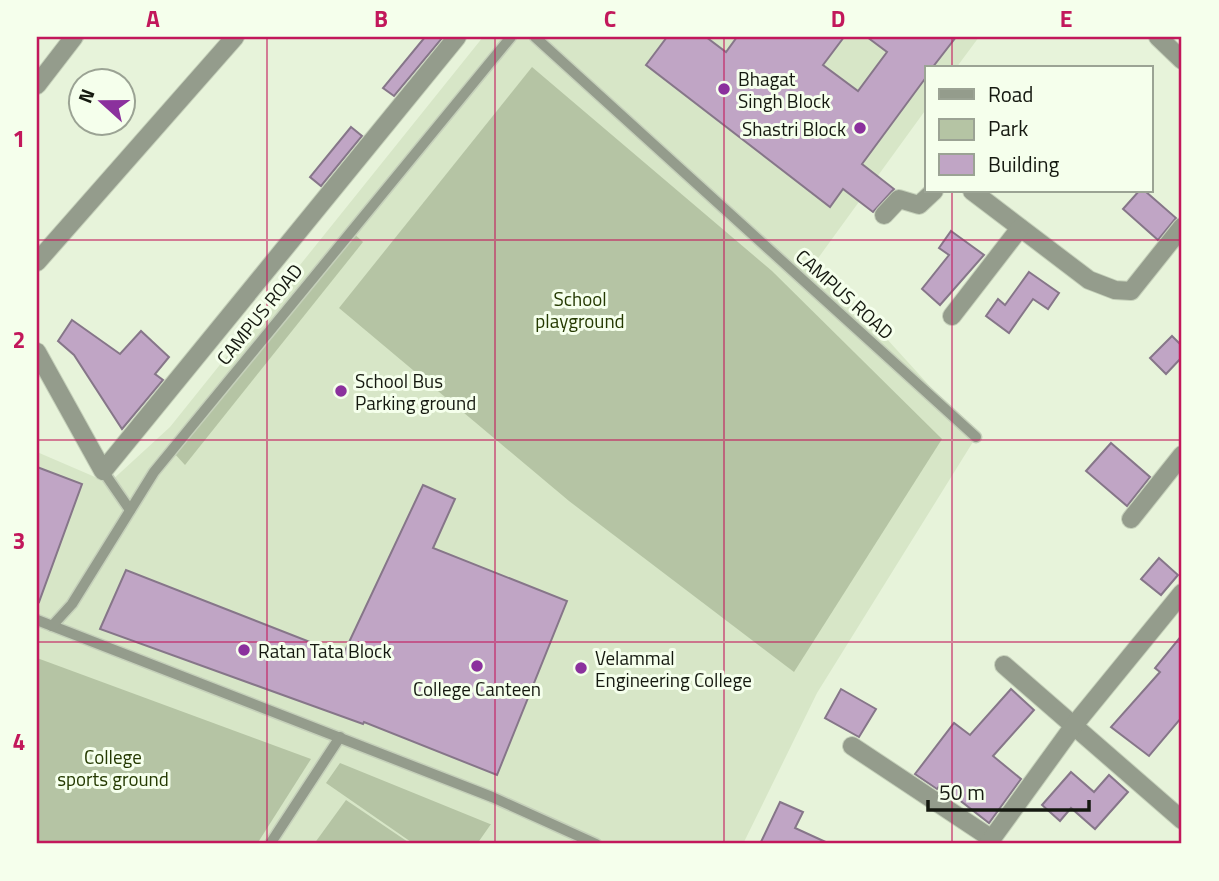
<svg xmlns="http://www.w3.org/2000/svg" width="1219" height="881" font-family="'Titillium Web',sans-serif">
<style>
.built{fill:#d7e6c7}
.green{fill:#b5c4a4}
.building{fill:#c0a5c5;stroke:#867689;stroke-width:2}
.lines{fill:none;stroke-linecap:round;stroke-linejoin:round}
.lane-casing{stroke:#c5d0ba;stroke-width:13}
.street-casing{stroke:#c5d0ba;stroke-width:20}
.lane{stroke:#949c8c;stroke-width:10}
.street{stroke:#949c8c;stroke-width:18}
.grid{fill:none;stroke:#c2185b;stroke-width:2;stroke-opacity:0.55}
.poi-dot{fill:#8b319d;stroke:#f5ffec;stroke-width:2.5}
.labels{text-anchor:middle;dominant-baseline:central;stroke-width:6;stroke-linejoin:round;paint-order:stroke}
.poi-label{font-size:19px;fill:#151910;stroke:#f5ffec;text-anchor:start}
.street-label{font-size:19px;fill:#151910;stroke:#f5ffec}
.park-label{font-size:19px;fill:#243900;stroke:#f5ffec}
.neatline{fill:none;stroke:#c2185b;stroke-width:2.5}
.grid-label{font-size:23px;text-anchor:middle;font-weight:bold;fill:#c2185b}
</style>
<rect width="100%" height="100%" fill="#e7f3da"/>
<!-- built -->
<polygon class="built" points="483,37 979,37 956,68 927,68 927,108 816,261 976,437 817,693 743,844 37,844 37,452 109,483 170,427"/>
<!-- green -->
<g class="green">
<polygon points="532,67 772,271 942,439 794,672 569,501 339,308"/>
<polygon points="350,230 363,242 185,465 173,452"/>
<polygon points="37,658 311,759 257,844 37,844"/>
<polygon points="340,763 490,824 491,824 477,844 414,844 326,783"/>
<polygon points="346,800 411,844 314,844"/>
</g>
<!-- building -->
<g class="building">
<polygon points="425,37 443,37 394,96 383,88"/>
<polygon points="667,37 706,37 726,52 737,37 844,37 823,65 858,91 887,52 867,37 956,37 932,68 927,68 927,76 862,164 894,189 873,212 843,189 830,207 646,65"/>
<polygon points="351,127 362,136 321,186 310,177"/>
<polygon points="1139,191 1145,191 1176,218 1158,240 1123,209"/>
<polygon points="951,231 984,255 940,305 922,289 949,255 939,248"/>
<polygon points="1029,272 1059,293 1048,309 1033,299 1009,333 986,316 998,299 1005,305"/>
<polygon points="72,320 120,354 141,331 169,357 155,374 163,380 122,429 74,355 58,341"/>
<polygon points="1172,336 1182,346 1182,357 1166,374 1150,358"/>
<polygon points="1111,443 1150,477 1127,506 1086,471"/>
<polygon points="37,467 82,484 39,602 37,601"/>
<polygon points="423,485 455,499 433,548 567,601 497,775 364,722 363,724 100,629 126,570 343,655"/>
<polygon points="1159,558 1178,575 1161,595 1141,579"/>
<polygon points="1182,635 1182,717 1149,756 1111,727 1160,672 1155,668"/>
<polygon points="841,689 876,709 859,737 825,718"/>
<polygon points="1011,689 1034,710 993,756 1021,779 989,823 940,785 937,789 915,774 954,723 970,735"/>
<polygon points="1071,772 1094,792 1109,775 1128,792 1095,829 1071,808 1060,821 1042,805"/>
<polygon points="780,802 803,812 795,828 830,844 760,844"/>
</g>
<g class="lines">
<!-- lane casing -->
<g class="lane-casing">
<g id="lane">
<polyline points="535,37 976,437"/>
<polyline points="103,471 130,510"/>
<polyline points="37,620 492,797 596,844"/>
<polyline points="52,626 72,604 154,472 511,37"/>
<polyline points="270,844 340,737"/>
</g>
</g>
<!-- street casing -->
<g class="street-casing">
<g id="street">
<polyline points="1158,37 1182,60"/>
<polyline points="37,85 74,37"/>
<polyline points="972,191 1089,280 1115,290 1131,291 1182,227"/>
<polyline points="884,215 899,199 919,205 934,191"/>
<polyline points="37,262 235,37"/>
<polyline points="952,316 1020,228"/>
<polyline points="37,352 103,471 457,37"/>
<polyline points="1131,519 1182,455"/>
<polyline points="1004,665 1182,820"/>
<polyline points="852,746 992,839"/>
<polyline points="988,844 1075,724 1182,593"/>
</g>
</g>
<!-- lane -->
<use href="#lane" class="lane"/>
<!-- street -->
<use href="#street" class="street"/>
</g>
<!-- grid -->
<path class="grid" d="M267,37V844M495,37V844M724,37V844M952,37V68M952,191V844M37,240H1182M37,440H1182M37,642H1182"/>
<!-- markers -->
<g class="poi-dot">
<circle cx="724" cy="89" r="7"/>
<circle cx="860" cy="128" r="7"/>
<circle cx="341" cy="391" r="7"/>
<circle cx="244" cy="650" r="7"/>
<circle cx="477" cy="666" r="7"/>
<circle cx="581" cy="668" r="7"/>
</g>
<g class="labels">
<!-- poi labels -->
<g class="poi-label">
<text x="738" y="78">Bhagat<tspan x="738" dy="22">Singh Block</tspan></text>
<text x="846" y="128" text-anchor="end">Shastri Block</text>
<text x="355" y="380">School Bus<tspan x="355" dy="22">Parking ground</tspan></text>
<text x="258" y="650">Ratan Tata Block</text>
<text x="595" y="657">Velammal<tspan x="595" dy="22">Engineering College</tspan></text>
<text x="477" y="688" text-anchor="middle">College Canteen</text>
</g>
<!-- street labels -->
<g class="street-label">
<text transform="translate(845 294) rotate(42)">CAMPUS ROAD</text>
<text transform="translate(259 314) rotate(-51)">CAMPUS ROAD</text>
</g>
<!-- park labels -->
<g class="park-label">
<text x="580" y="298">School<tspan x="580" dy="22">playground</tspan></text>
<text x="113" y="756">College<tspan x="113" dy="22">sports ground</tspan></text>
</g>
</g>
<!-- border -->
<rect width="1219" height="881" fill="none" stroke="#f5ffec" stroke-width="77"/>
<!-- legend -->
<rect x="925" y="66" width="228" height="126" fill="#f5ffec" stroke="#9ba394" stroke-width="2"/>
<rect x="939" y="89" width="35" height="10" fill="#949c8c" stroke="#9ba394" stroke-width="2"/>
<text x="988" y="102" font-size="21" fill="#151910">Road</text>
<rect x="939" y="119" width="35" height="21" fill="#b5c4a4" stroke="#9ba394" stroke-width="2"/>
<text x="988" y="136" font-size="21" fill="#151910">Park</text>
<rect x="939" y="154" width="35" height="21" fill="#c0a5c5" stroke="#9ba394" stroke-width="2"/>
<text x="988" y="172" font-size="21" fill="#151910">Building</text>
<!-- north arrow -->
<g transform="translate(102 102) rotate(291)"><circle r="33" fill="#f5ffec" stroke="#9ba394" stroke-width="2"/>
<path d="M0-5L12 26L0 18L-12 26Z" fill="#8b319d"/>
<text y="-10" font-size="19" font-weight="bold" text-anchor="middle" fill="#151910">N</text>
</g>
<!-- scale -->
<path d="M928 800v10h161v-10" fill="none" stroke="#151910" stroke-width="3.5"/>
<text x="939" y="800" font-size="21" fill="#151910" stroke="#f5ffec" stroke-width="5" paint-order="stroke">50 m</text>
<rect x="38" y="38" width="1142" height="804" class="neatline"/>
<g class="grid-label">
<text x="153" y="27">A</text>
<text x="381" y="27">B</text>
<text x="610" y="27">C</text>
<text x="838" y="27">D</text>
<text x="1066" y="27">E</text>
<text x="19" y="147">1</text>
<text x="19" y="348">2</text>
<text x="19" y="549">3</text>
<text x="19" y="750">4</text>
</g>
</svg>
